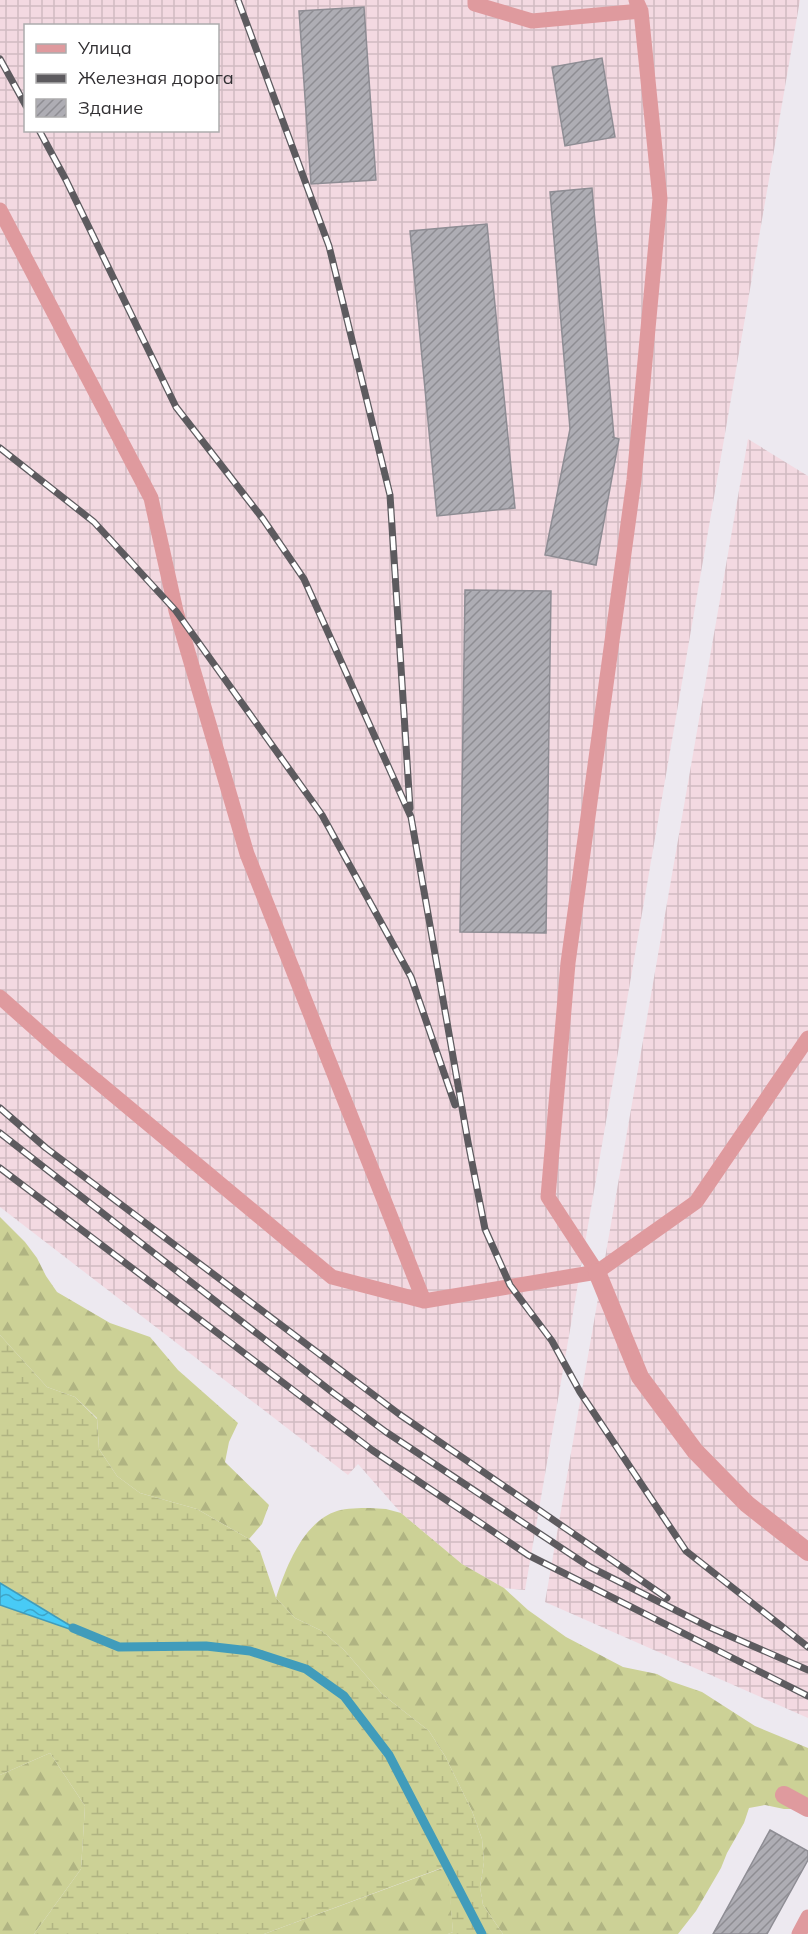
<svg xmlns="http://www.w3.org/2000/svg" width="808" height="1934" font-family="Mulish,sans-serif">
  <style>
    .industrial { fill: url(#industrial-grid); fill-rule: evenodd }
    .forest { fill: url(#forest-firs) }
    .wetland { fill: url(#wetland-marsh) }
    .water { fill: url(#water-waves); stroke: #419cbb; stroke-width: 1.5 }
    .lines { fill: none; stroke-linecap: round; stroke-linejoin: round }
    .stream { stroke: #419cbb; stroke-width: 9 }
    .building { fill: url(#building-hatch); stroke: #8e8d94; stroke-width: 1.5 }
    .lane { stroke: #df9a9e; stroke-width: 15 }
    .street { stroke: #df9a9e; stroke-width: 18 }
    .rail-casing { stroke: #5d5b5f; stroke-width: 7 }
    .rail { stroke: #fff; stroke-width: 4.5; stroke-dasharray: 14; stroke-linecap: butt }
  </style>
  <defs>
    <pattern id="industrial-grid" width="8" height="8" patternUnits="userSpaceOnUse" patternTransform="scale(1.5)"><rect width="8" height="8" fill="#f3d9e1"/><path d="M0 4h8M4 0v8" fill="none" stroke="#d1bbc2"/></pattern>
    <pattern id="forest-firs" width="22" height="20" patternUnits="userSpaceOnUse" patternTransform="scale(1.5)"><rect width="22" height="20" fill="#ccd196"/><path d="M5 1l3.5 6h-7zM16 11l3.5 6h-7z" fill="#b0b482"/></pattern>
    <pattern id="wetland-marsh" width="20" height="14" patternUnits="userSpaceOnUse" patternTransform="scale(1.5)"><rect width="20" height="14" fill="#ccd196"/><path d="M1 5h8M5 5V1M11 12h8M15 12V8" fill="none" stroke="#b0b482"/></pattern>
    <pattern id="water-waves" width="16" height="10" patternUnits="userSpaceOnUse" patternTransform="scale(1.5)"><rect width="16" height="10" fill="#48cbf6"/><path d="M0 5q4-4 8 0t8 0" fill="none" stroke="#3da5c8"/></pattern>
    <pattern id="building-hatch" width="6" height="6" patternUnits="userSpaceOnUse" patternTransform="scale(1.5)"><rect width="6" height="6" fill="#aeadb4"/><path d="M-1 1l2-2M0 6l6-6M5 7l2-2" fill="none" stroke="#8e8d93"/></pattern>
  </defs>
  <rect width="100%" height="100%" fill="#ede9f0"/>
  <!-- industrial -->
  <path class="industrial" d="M0,0H800L525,1590L504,1588L462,1564L401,1513L358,1464L348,1475L0,1207ZM26,26H218V130H26Z
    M748,439L808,476V1718L545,1602Z"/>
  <!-- forest -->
  <path class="forest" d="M0,1217L25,1242L37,1258L46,1276L57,1292L110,1323L150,1337L178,1370L238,1423L229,1442L225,1462L269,1505L262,1524L249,1539L197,1509L140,1493L117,1476L99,1449L97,1418L75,1397L47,1387L0,1335Z
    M370,1508L386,1509L401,1513L462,1564L504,1588L528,1610L566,1637L623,1667L657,1674L670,1681L702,1692L755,1726L808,1748V1809H784L765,1805L749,1808L744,1823L727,1853L721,1868L696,1911L678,1934H503L483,1905L480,1887L484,1862L482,1839L472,1811L445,1756L429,1731L382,1694L344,1650L322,1631L295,1618L276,1598C286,1567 303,1522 337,1511C347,1508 359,1508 370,1508Z
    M50,1753L85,1806L81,1869L34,1934H0V1775Z
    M448,1866L453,1932L448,1934H264Z"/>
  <!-- wetland -->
  <path class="wetland" d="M0,1335L47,1387L75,1397L97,1419L99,1449L117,1476L140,1493L197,1509L249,1539L260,1551L276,1598L295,1618L322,1631L344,1650L382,1694L429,1731L445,1756L472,1811L482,1839L484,1862L480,1887L483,1905L503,1934H448L453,1932L447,1866L264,1934H34L81,1869L85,1806L50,1753L0,1775V1605L81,1632L0,1583Z"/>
  <!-- water -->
  <path class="water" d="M0,1583L84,1634L0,1605Z"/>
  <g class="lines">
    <!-- stream -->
    <path class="stream" d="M73,1628L119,1647L206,1646L250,1651L306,1669L344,1696L389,1755L482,1934"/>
  </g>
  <!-- building -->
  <path class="building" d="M364,7L376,180L311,184L299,11Z
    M602,58L615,137L565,146L552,67Z
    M592,188L614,437H612L619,439L596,565L545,555L570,429L550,192Z
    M487,224L515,508L437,516L410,231Z
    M465,590L551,591L546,933L460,932Z
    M770,1830L808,1851V1860L767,1934H713Z"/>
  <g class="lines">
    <!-- lane -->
    <path class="lane" d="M475,0V4L532,21L641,11
      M0,210L151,498L176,611L247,854L424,1301
      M0,997L56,1047L332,1277L424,1301L597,1272L696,1202L808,1038
      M597,1272L548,1197L568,963L634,480L660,199L641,11L636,0
      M799,1934L808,1917"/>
    <!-- street -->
    <path class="street" d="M597,1272L640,1377L695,1451L747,1504L808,1552
      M784,1795L808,1808"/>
    <!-- rail casing -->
    <g class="rail-casing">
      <path id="rail" d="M238,0L329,246L390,495L410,808
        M0,59L26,106
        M39,130L66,180L176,407L263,519L304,579L411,817L468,1142L485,1229L510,1285L552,1341L580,1392L686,1551L808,1647
        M0,448L94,522L176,611L322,815L411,977L455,1105
        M0,1108L46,1148L399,1414L667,1598
        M0,1133L332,1392L386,1432L590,1567L709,1627L808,1670
        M0,1168L372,1450L528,1555L808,1696"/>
    </g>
    <!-- rail -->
    <use href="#rail" class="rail"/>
  </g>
  <!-- legend -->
  <rect x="24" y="24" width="195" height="108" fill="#ffffff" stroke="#adacad" stroke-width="1.5"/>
  <rect x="36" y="44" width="30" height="9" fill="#df9a9e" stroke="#adacad" stroke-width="1.5"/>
  <text x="78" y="54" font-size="18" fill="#312f32">Улица</text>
  <rect x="36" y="74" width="30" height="9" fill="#5d5b5f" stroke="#adacad" stroke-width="1.5"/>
  <text x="78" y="84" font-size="18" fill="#312f32">Железная дорога</text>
  <rect x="36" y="99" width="30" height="18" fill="url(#building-hatch)" stroke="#adacad" stroke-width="1.5"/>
  <text x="78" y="114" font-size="18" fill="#312f32">Здание</text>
</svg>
